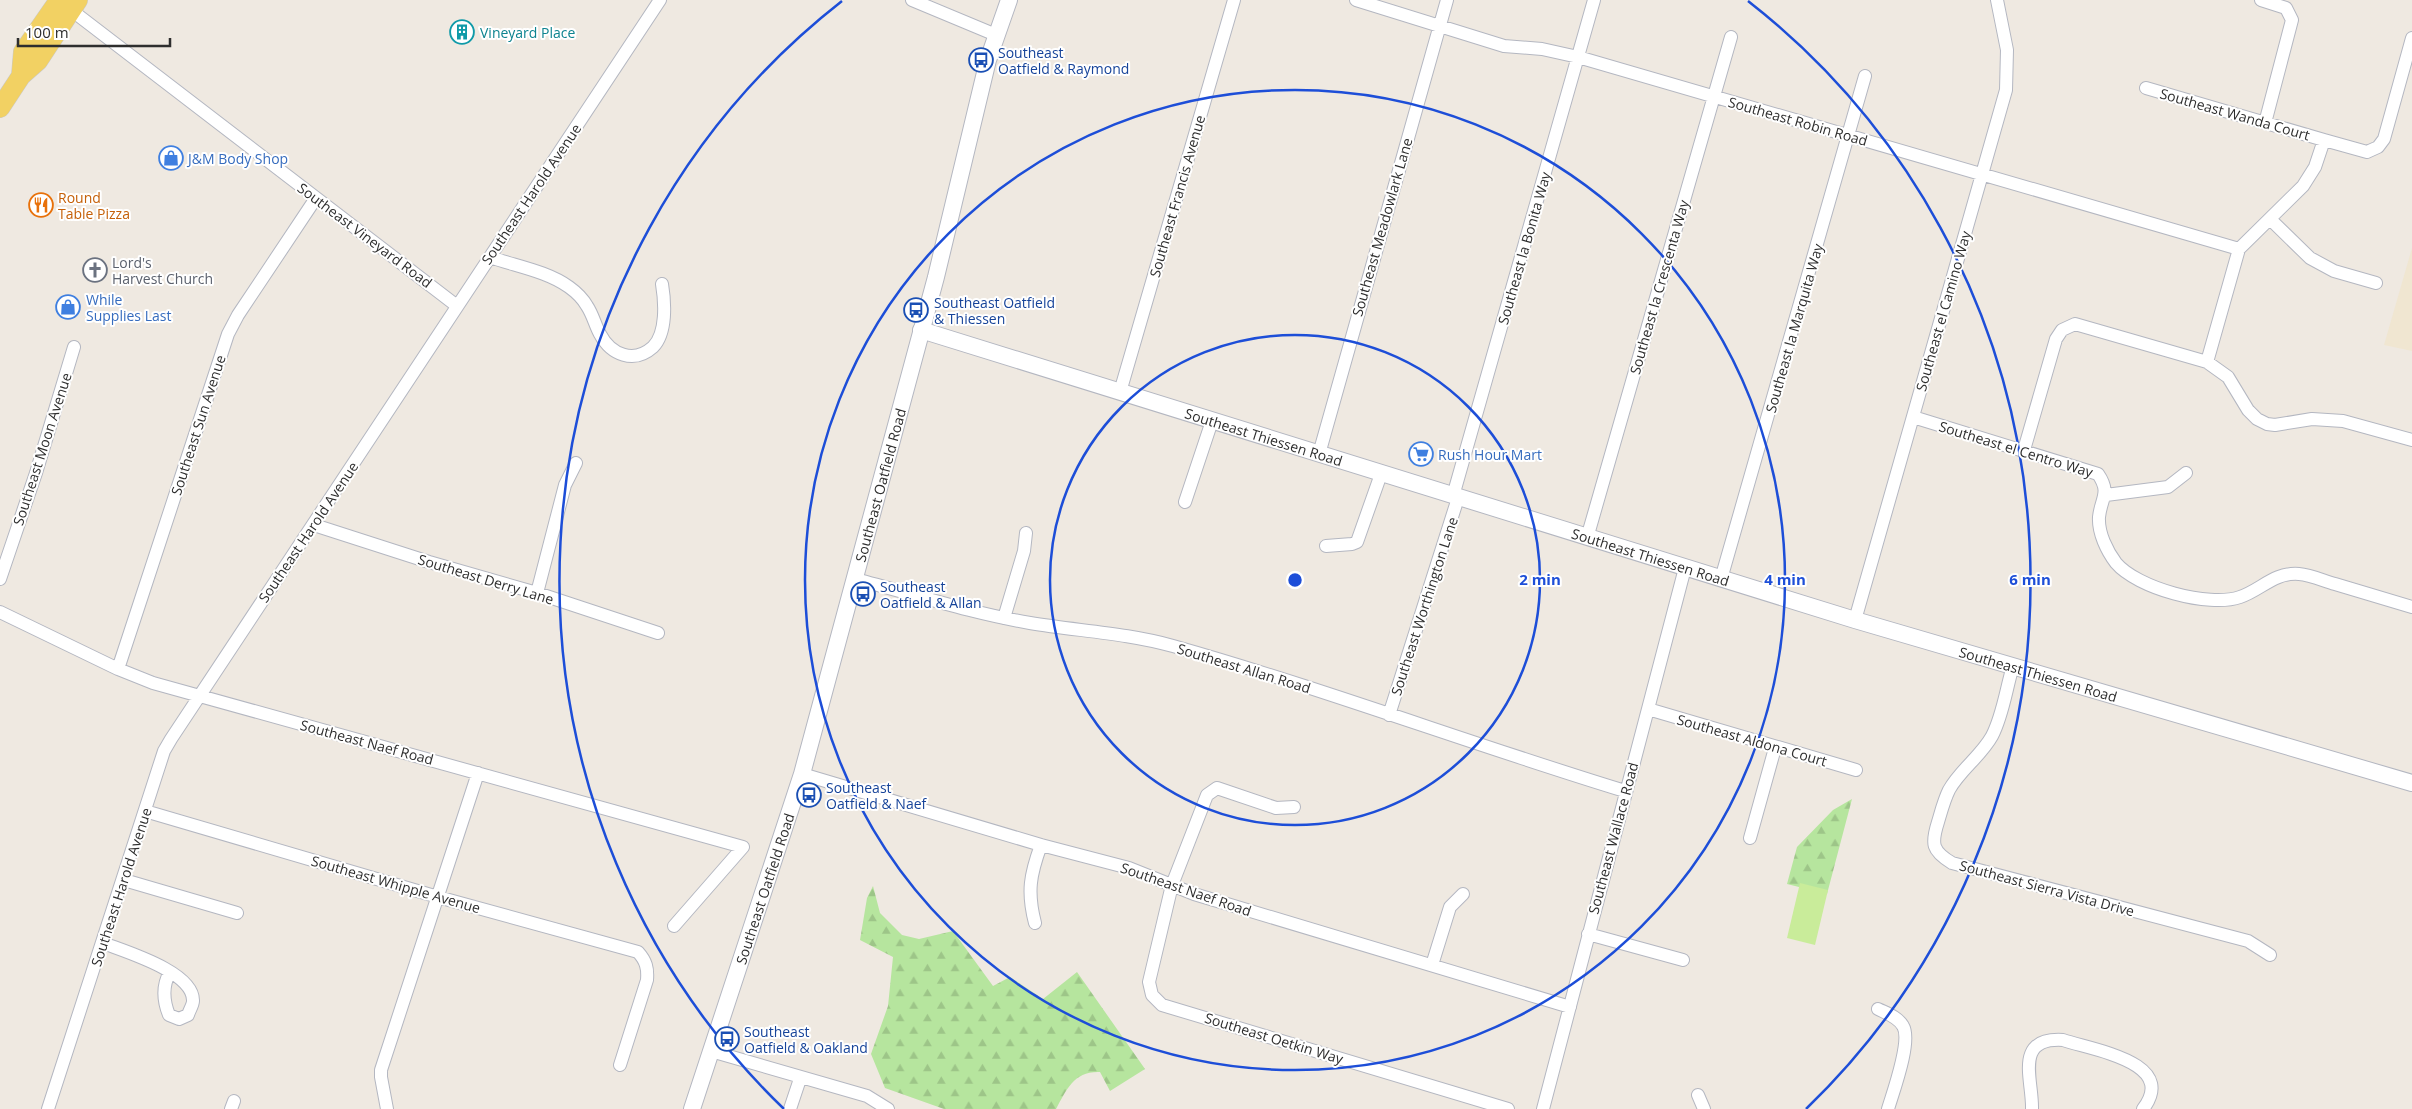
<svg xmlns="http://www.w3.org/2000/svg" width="2412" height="1109" font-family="'Open Sans',sans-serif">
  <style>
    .education { fill: #f0e6d1 }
    .forest { fill: url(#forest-firs) }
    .pitch { fill: #c9ec9a }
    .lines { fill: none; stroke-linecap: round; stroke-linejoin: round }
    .minor-casing { stroke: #b4b7c1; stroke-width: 14 }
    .secondary-casing { stroke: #b4b7c1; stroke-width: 18 }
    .primary-casing { stroke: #c9c9c9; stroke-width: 20 }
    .minor { stroke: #fff; stroke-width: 12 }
    .secondary { stroke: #fff; stroke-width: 16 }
    .primary { stroke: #f2d163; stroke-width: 19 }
    .ring { fill: none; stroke: #1d4ed8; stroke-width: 2.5 }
    .labels { text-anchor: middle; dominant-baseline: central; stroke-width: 4; stroke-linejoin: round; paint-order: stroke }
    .culture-label { font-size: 14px; fill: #0d838f; stroke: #fff; text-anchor: start }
    .transit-label { font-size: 14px; fill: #164399; stroke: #fff; text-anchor: start }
    .street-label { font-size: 14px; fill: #2e2e2e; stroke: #fff }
    .shop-label { font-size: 14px; fill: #366cbe; stroke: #fff; text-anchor: start }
    .food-label { font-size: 14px; fill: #c56008; stroke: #fff; text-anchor: start }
    .worship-label { font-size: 14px; fill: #5b616d; stroke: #fff; text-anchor: start }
    .centre { fill: #1d4ed8; stroke: #fff; stroke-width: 2.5 }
    .ring-label { font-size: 15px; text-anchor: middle; font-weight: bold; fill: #1d4ed8; stroke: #fff; stroke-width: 4; stroke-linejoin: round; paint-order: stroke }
  </style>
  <defs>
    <pattern id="forest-firs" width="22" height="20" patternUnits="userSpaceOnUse" patternTransform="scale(1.25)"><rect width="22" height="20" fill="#b6e59e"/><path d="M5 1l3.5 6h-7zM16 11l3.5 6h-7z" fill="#9dc588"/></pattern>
  </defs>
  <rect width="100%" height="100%" fill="#efe9e1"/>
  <!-- education -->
  <path class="education" d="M2412,248V351L2384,345Z"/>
  <!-- forest -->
  <path class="forest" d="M1852,799L1827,894L1787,884L1797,847L1833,810Z
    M873,886L880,913L902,935L919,939L953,931L993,986L1010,977L1043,999L1077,972L1145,1069L1110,1091L1100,1072C1074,1071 1067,1089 1056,1109H944L885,1088L871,1054L888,1006L893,957L860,940L867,898Z"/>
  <!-- pitch -->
  <path class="pitch" d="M1800,883L1828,890L1815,945L1787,938Z"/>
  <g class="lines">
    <!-- minor casing -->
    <g class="minor-casing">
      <path id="minor" d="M912,0L996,35
        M1356,0L1504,46L1542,49L1578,57L2239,249
        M2261,0L2286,8L2292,20L2265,123
        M66,6L457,306
        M2146,88L2324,140
        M2270,219L2310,258L2334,271L2376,283
        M490,257C515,266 547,271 569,287C576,292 583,299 587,306C593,315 595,325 600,334C611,355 634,364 653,347C667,333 665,302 662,284
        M2207,362L2239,249L2303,186L2315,167L2324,140L2367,152L2378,147L2384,139L2412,38
        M1120,392L1234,0
        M1913,417L2098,474C2111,493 2101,498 2099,517C2098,533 2107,551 2116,563C2137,588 2209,608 2240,597C2261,590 2274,572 2299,574C2311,575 2324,581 2335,584C2361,592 2386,599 2412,607
        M2024,450L2056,339L2062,330L2075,324L2207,362L2228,377L2248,410L2257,419L2267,424L2275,425L2312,419L2343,421L2412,440
        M1319,454L1447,0
        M2106,495L2168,487L2186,473
        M1453,496L1594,0
        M1185,502L1212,421
        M314,525L429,562L537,593L658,633
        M1587,538L1731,37
        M1326,546L1352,544L1357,542L1381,474
        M0,579L36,473L74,347
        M855,579C913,594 971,613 1030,623C1078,631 1127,633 1173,646C1325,689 1474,745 1625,791
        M1721,579L1865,76
        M537,593L565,485L576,463
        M0,612L118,669L153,683L743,847L674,926
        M1004,618L1024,551L1026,533
        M1855,620L2006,90L2007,50L1997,0
        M2013,666C2006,689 2003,715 1992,736C1981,756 1960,770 1949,790C1944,800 1941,812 1938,822C1931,844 1932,851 1952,863L2248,941L2270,955
        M118,669L228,334L238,315L316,198
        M1648,709L1856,770
        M1389,715L1458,498
        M802,774L1041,845L1129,868L1194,894L1570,1007
        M1294,807L1276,808L1217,788L1207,795L1172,885L1149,982L1152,995L1162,1005L1508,1109
        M145,811L438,897L638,952C646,961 648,968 647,980L620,1065
        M1750,838L1775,748
        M124,880L237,913
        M1035,923C1027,892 1030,875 1041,845
        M1588,934L1683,960
        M103,943C126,952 194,972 193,1001C193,1005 189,1011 188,1015L179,1019L169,1015C163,1000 162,986 170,972
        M1432,965L1450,907L1463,894
        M1878,1009C1886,1013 1898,1017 1903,1026C1912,1041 1893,1092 1888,1109
        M711,1051L867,1096L888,1109
        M1698,1095L1704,1109
        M48,1109L164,751L171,739L660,0
        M231,1109L234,1101
        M387,1109L381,1077V1070L478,773
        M790,1109L800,1079
        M1543,1109L1685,568
        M2032,1109C2033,1080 2013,1037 2063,1040C2092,1050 2179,1062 2143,1109"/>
    </g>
    <!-- secondary casing -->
    <g class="secondary-casing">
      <g id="secondary">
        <path id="s1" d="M921,330L1855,620L2412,783"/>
        <path id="s2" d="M692,1109L802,774L936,277L988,60L1009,0"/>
      </g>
    </g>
    <!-- primary casing -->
    <g class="primary-casing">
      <path id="primary" d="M21,76L23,52L59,0
        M0,108L21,76L38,61L78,0"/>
    </g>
    <!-- minor -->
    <use href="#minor" class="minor"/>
    <!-- secondary -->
    <use href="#secondary" class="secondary"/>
    <!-- primary -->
    <use href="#primary" class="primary"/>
  </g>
  <!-- distance rings -->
  <g class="ring">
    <circle cx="1295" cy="580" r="245"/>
    <circle cx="1295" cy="580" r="490"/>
    <path d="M784 1109A735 735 0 0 1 842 1M1748 1A735 735 0 0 1 1806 1109"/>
  </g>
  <!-- icons -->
  <defs>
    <g id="building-ring" transform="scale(1.25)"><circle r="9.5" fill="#fff" stroke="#0f9aa8" stroke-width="1.5"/><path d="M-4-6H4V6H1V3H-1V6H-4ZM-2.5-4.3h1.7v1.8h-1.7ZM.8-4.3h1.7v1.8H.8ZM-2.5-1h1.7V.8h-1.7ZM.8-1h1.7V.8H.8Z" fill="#0f9aa8"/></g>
    <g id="bus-ring" transform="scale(1.25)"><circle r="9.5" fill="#fff" stroke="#1a4fb4" stroke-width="1.5"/><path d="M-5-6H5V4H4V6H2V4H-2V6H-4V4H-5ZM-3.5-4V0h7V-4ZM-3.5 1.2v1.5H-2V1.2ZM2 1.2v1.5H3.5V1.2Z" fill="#1a4fb4"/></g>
    <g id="shop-ring" transform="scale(1.25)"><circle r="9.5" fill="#fff" stroke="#3f7fe0" stroke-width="1.5"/><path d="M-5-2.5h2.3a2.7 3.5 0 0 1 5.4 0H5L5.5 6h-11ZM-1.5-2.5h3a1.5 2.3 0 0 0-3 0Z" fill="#3f7fe0"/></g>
    <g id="restaurant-ring" transform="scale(1.25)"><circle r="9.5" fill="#fff" stroke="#e8710a" stroke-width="1.5"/><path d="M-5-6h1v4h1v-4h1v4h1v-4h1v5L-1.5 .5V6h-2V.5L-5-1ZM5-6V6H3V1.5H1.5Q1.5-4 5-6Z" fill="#e8710a"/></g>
    <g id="church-ring" transform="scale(1.25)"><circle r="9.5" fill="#fff" stroke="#6b7280" stroke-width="1.5"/><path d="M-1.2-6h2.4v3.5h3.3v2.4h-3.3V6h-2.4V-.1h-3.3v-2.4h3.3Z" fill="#6b7280"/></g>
    <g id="supermarket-ring" transform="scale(1.25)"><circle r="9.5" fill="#fff" stroke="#3f7fe0" stroke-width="1.5"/><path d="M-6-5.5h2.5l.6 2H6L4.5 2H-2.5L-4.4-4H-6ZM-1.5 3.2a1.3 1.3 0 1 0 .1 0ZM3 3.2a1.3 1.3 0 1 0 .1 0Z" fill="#3f7fe0"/></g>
  </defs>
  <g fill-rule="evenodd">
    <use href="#building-ring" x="462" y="32"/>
    <use href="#bus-ring" x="981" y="60"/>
    <use href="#shop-ring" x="171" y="158"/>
    <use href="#restaurant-ring" x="41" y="205"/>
    <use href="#church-ring" x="95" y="270"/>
    <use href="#shop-ring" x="68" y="307"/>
    <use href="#bus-ring" x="916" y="310"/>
    <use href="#supermarket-ring" x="1421" y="454"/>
    <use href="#bus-ring" x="863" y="594"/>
    <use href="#bus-ring" x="809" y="795"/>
    <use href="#bus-ring" x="727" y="1039"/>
  </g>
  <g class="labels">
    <!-- culture labels -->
    <g class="culture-label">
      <text x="480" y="32">Vineyard Place</text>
    </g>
    <!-- transit labels -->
    <g class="transit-label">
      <text x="998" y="52">Southeast<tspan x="998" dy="16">Oatfield &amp; Raymond</tspan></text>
      <text x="934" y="302">Southeast Oatfield<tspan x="934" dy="16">&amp; Thiessen</tspan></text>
      <text x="880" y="586">Southeast<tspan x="880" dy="16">Oatfield &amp; Allan</tspan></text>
      <text x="826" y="787">Southeast<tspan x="826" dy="16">Oatfield &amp; Naef</tspan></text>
      <text x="744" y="1031">Southeast<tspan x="744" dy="16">Oatfield &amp; Oakland</tspan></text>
    </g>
    <!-- street labels -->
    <g class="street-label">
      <text transform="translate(2235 114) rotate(16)">Southeast Wanda Court</text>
      <text transform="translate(1798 121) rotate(16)">Southeast Robin Road</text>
      <text transform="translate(531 194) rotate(-56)">Southeast Harold Avenue</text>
      <text transform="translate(1177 196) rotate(-74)">Southeast Francis Avenue</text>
      <text transform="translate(1382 227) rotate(-74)">Southeast Meadowlark Lane</text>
      <text transform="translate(365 235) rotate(37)">Southeast Vineyard Road</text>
      <text transform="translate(1524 248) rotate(-74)">Southeast la Bonita Way</text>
      <text transform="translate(1659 287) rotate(-74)">Southeast la Crescenta Way</text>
      <text transform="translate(1943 311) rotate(-74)">Southeast el Camino Way</text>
      <text transform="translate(1794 328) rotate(-74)">Southeast la Marquita Way</text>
      <text transform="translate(198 425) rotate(-72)">Southeast Sun Avenue</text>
      <text stroke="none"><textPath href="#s1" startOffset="359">Southeast Thiessen Road</textPath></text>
      <text transform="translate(42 449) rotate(-72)">Southeast Moon Avenue</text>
      <text transform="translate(2016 449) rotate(17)">Southeast el Centro Way</text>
      <text stroke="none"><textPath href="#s2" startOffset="652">Southeast Oatfield Road</textPath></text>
      <text transform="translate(308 532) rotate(-56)">Southeast Harold Avenue</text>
      <text stroke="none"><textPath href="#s1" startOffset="764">Southeast Thiessen Road</textPath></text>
      <text transform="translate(486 579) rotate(17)">Southeast Derry Lane</text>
      <text transform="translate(1424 606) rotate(-72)">Southeast Worthington Lane</text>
      <text transform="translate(1244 668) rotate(17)">Southeast Allan Road</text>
      <text stroke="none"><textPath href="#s1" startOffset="1169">Southeast Thiessen Road</textPath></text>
      <text transform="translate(1752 740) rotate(16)">Southeast Aldona Court</text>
      <text transform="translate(367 742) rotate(15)">Southeast Naef Road</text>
      <text transform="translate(1613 838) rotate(-75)">Southeast Wallace Road</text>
      <text transform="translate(396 884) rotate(16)">Southeast Whipple Avenue</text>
      <text transform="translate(121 887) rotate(-72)">Southeast Harold Avenue</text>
      <text transform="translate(2047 888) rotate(15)">Southeast Sierra Vista Drive</text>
      <text stroke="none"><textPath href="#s2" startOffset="232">Southeast Oatfield Road</textPath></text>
      <text transform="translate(1186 889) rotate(19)">Southeast Naef Road</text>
      <text transform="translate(1274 1038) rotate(17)">Southeast Oetkin Way</text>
    </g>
    <!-- shop labels -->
    <g class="shop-label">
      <text x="188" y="158">J&amp;M Body Shop</text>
      <text x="86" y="299">While<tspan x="86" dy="16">Supplies Last</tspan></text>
      <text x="1438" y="454">Rush Hour Mart</text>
    </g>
    <!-- food labels -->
    <g class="food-label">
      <text x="58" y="197">Round<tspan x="58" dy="16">Table Pizza</tspan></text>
    </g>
    <!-- worship labels -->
    <g class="worship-label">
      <text x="112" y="262">Lord's<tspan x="112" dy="16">Harvest Church</tspan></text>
    </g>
  </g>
  <circle cx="1295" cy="580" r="8" class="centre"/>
  <g class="ring-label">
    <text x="1540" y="585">2 min</text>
    <text x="1785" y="585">4 min</text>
    <text x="2030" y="585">6 min</text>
  </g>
  <!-- scale -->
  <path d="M18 38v8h152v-8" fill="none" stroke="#2e2e2e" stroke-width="2.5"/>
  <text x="25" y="38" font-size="15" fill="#2e2e2e" stroke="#ffffff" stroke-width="4" paint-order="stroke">100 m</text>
</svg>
